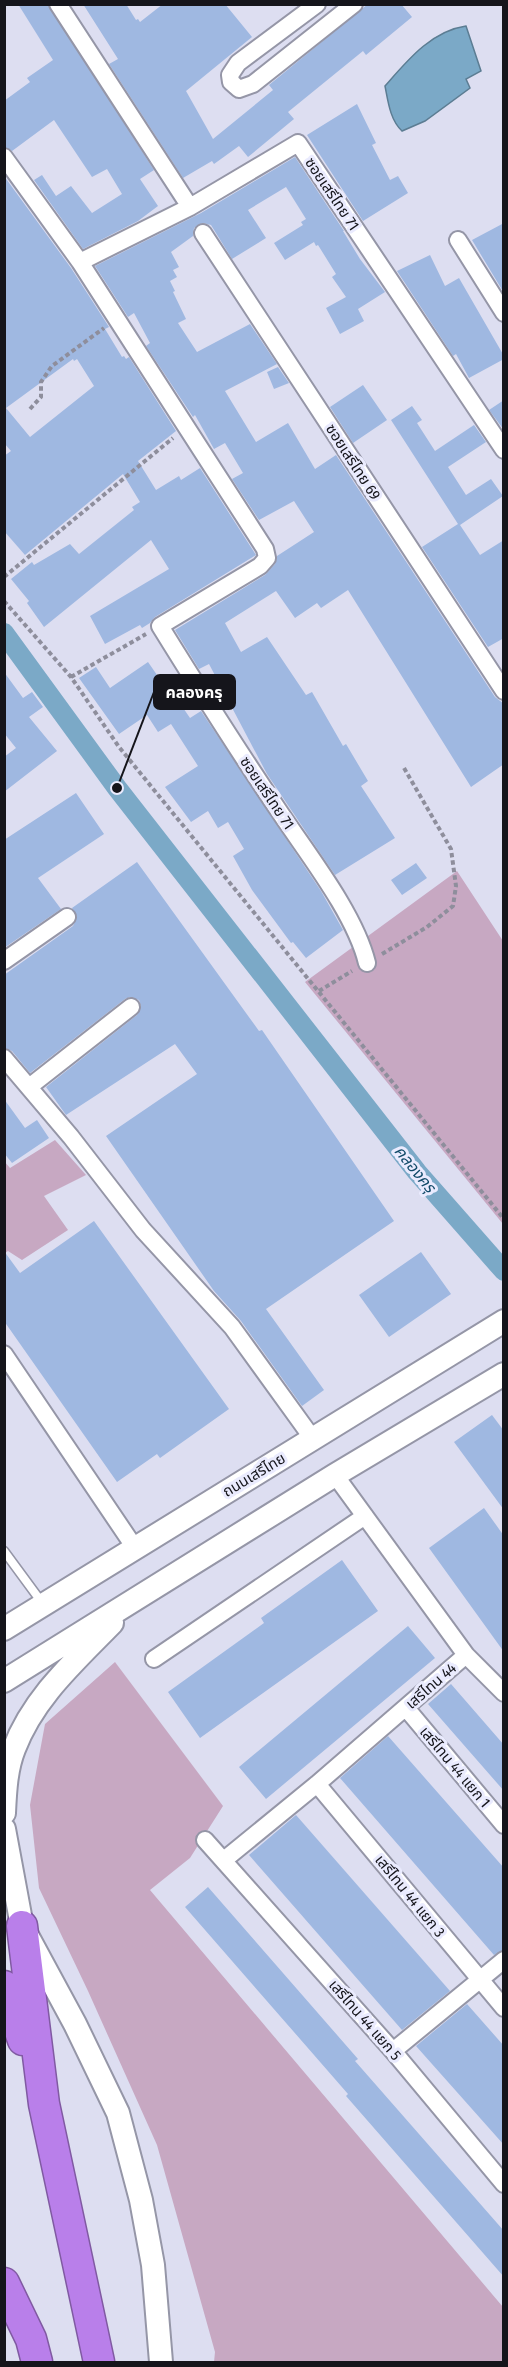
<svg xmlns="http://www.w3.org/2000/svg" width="508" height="2367" font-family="'Fira Sans Condensed','Noto Sans Thai',sans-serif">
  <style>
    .green { fill: #c7a8c2 }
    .water { fill: #7ba9c7; stroke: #5c7d93; stroke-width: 1.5 }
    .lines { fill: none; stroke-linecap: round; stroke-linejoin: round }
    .canal { stroke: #7ba9c7; stroke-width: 20 }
    .building { fill: #9fb8e1; fill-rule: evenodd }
    .service-casing { stroke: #9596a7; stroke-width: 11 }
    .minor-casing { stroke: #9596a7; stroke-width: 20 }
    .secondary-casing { stroke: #9596a7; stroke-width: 26 }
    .motorway-casing { stroke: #805aa2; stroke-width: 33 }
    .path { stroke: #8e8e9c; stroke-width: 4; stroke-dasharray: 4.5 3; stroke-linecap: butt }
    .service { stroke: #fff; stroke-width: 8 }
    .minor { stroke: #fff; stroke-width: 16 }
    .secondary { stroke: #fff; stroke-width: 22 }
    .motorway { stroke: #b97fea; stroke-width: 30 }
    .labels { text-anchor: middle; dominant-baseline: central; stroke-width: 6; stroke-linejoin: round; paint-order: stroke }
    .street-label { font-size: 15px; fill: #15151b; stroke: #eaebfe }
    .water-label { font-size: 16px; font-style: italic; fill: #124b6a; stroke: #eaebfe }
    .leader { fill: none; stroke: #15151b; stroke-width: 2 }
    .callout-dot { fill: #15151b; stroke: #eaebfe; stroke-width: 2 }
    .callout { fill: #15151b; stroke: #15151b; stroke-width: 2 }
    .callout-label { font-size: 16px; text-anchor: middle; font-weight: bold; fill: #fff }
  </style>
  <rect width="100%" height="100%" fill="#dddef1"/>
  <!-- green -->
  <path class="green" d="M457,871L503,941V1224L305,982Z
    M55,1140L86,1175L44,1196L68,1230L22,1260L8,1251L5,1253L4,1161L10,1168Z
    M115,1662L223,1806L190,1858L150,1890L503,2307V2362H214L215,2352L157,2145L88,1991L39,1888L30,1805L45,1724Z"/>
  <!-- water -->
  <path class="water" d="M466,26L481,71L466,79L470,88L425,121L402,131C390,120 388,101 385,86C407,61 431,31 466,26Z"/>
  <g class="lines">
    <!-- canal -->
    <path class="canal" d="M4,633L117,788L417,1172L504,1271"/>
  </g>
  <!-- building -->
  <path class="building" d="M18,4H48L154,170L140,179L158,206L138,221L83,249L34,180L42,175L56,196L71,186L92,213L122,194L107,169L92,177L54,120L12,151L4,147V101L30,82L27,78L53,60Z
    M83,4H126L136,20L138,19L140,22L163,4H225L252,37L186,91L213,139L273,90L269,85L368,4H401L412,17L366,55L363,51L288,112L294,119L248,157L239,146L214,164L212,161L183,178L109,64L118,59Z
    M357,104L376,143L372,145L390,180L398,176L408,193L363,221L307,135Z
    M295,157L344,231H343L360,259L385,292L358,309L364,321L340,334L326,308L346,297L332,277L336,274L318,245L316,246L314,242L285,260L274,243L303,225L301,222L306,219L286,187L248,210L266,238L232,259L211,225L203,223L194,228L193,236L171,252L179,267L173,270L177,277L170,281L175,291L173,292L186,319L178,323L197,352L250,324L277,364L225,391L256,442L288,423L315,469L336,455L495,697L504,704V764L471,787L348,590L321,608L317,603L295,618L276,591L225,623L241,652L267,637L306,695L312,692L343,746L346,744L368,781L361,786L395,838L335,875L267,774L209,664L199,669L175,630L265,575L275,564L277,556L314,532L294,501L259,520L232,479L243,473L225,443L214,449L195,415L193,417L146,346L150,343L134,313L128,317L95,266L201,213Z
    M4,176L71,268L109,327L105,329L122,357L124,356L126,359L129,357L176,431L138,461L156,490L179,476L181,480L200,468L256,555L155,617L150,623L142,628L140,625L105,644L90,616L169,569L151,540L44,627L27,603L29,601L11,579L32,562L34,565L70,544L79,554L134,510L132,507L140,502L123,474L25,555L4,531V456L11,451L4,443ZM73,359L74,361L77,359L94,386L30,437L6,408Z
    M504,223V293L472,240Z
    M430,255L445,286L459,278L504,356V359L469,378L456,354L453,356L397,271Z
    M278,367L289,383L274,389L267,372Z
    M363,385L387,420L353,443L330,407Z
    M504,400V430L489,410Z
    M412,406L422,420L417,423L435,451L474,425L486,442L448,467L466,495L491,479L503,496L460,525L480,555L504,540V638L488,647L422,547L458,524L391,420Z
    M148,662L173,698L175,696L190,718L201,711L321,891L343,930L306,958L293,942L291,943L252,890L233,856L244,849L228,822L218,828L208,811L191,822L165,787L198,766L171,724L158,732L147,715L119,734L79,678L96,667L110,688Z
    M4,672L23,698L32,692L43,707L29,717L57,751L4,792V757L16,748L4,733Z
    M76,793L104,834L38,878L61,909L4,948V840Z
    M137,862L259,1031L262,1030L394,1221L266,1309L324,1390L302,1406L241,1321L214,1291L106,1136L197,1074L175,1044L66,1115L46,1087L137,1015L141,1006L139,1000L130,997L125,999L30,1073L12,1051L4,1048V975L73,926L77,917L72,908Z
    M416,863L427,878L402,895L391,880Z
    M4,1099L25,1128L37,1120L49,1138L12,1163L4,1153Z
    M94,1221L229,1409L160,1458L157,1454L117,1482L4,1321V1251L20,1273Z
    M421,1252L451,1294L389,1337L359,1295Z
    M492,1415L504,1431V1510L454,1442Z
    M484,1508L504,1536V1652L429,1548Z
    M342,1560L378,1611L200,1738L168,1692L264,1623L261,1618Z
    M408,1626L435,1658L266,1799L239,1767Z
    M451,1684L504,1745V1791L428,1704Z
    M388,1736L504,1868V1950L494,1955L340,1778Z
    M296,1815L450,1991L402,2030L249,1855Z
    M208,1887L358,2059L355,2061L504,2231V2277L346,2096L348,2094L185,1907Z
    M467,2004L504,2046V2145L416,2046Z"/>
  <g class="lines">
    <!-- service casing -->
    <g class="service-casing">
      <path id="service" d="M4,1551L43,1604"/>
    </g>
    <!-- minor casing -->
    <g class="minor-casing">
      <path id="minor" d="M58,4L190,207
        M317,4L238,63L230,75L231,82L239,89L253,84L354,4
        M4,157L80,262L265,549L267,558L260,566L160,626C199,689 239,752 281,814C309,856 355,914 367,963
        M203,233L504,691
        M458,240L504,313
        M80,262L190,207L298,143L504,450
        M4,961L67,917
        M4,1058L71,1137L143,1230L232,1327L313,1439
        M29,1087L131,1007
        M4,1354L135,1548
        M335,1475L466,1655L504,1693
        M154,1659L365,1516
        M406,1708L504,1825
        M317,1784L504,2008
        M205,1840L393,2051L504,2184
        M224,1860L317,1784L466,1655
        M393,2051L504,1960"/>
    </g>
    <!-- secondary casing -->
    <g class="secondary-casing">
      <path id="secondary" d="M4,1629L504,1321
        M4,1681L335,1475L504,1374
        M4,1813C5,1792 6,1769 14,1749C33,1698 75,1661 112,1623
        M4,1829L22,1926L75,2024L118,2113L141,2200L153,2265L161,2362"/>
    </g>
    <!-- motorway casing -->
    <g class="motorway-casing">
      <path id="motorway" d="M22,1926L44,2104L99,2362
        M4,1986L23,2040
        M4,2283L31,2339L37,2362"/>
    </g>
    <!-- path -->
    <path class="path" d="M30,409L41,397V382L52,366L104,328
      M4,577L173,438
      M4,601L71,677L119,747L504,1219
      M71,677L146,634
      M382,954L427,927L453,906L456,886L451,849L404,768
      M319,991L352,971"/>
    <!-- service -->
    <use href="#service" class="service"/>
    <!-- minor -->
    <use href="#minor" class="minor"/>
    <!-- secondary -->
    <use href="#secondary" class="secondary"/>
    <!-- motorway -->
    <use href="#motorway" class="motorway"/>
  </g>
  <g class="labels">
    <!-- street labels -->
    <g class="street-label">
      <text transform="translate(332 194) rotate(56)">ซอยเสรีไทย 71</text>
      <text transform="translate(353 462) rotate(57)">ซอยเสรีไทย 69</text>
      <text transform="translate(267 793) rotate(56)">ซอยเสรีไทย 71</text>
      <text transform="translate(254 1475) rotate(-31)">ถนนเสรีไทย</text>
      <text transform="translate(431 1686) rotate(-41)">เสรีไทน 44</text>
      <text transform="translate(455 1767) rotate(50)">เสรีไทน 44 แยก 1</text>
      <text transform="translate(410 1896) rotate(51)">เสรีไทน 44 แยก 3</text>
      <text transform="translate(365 2020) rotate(49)">เสรีไทน 44 แยก 5</text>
    </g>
    <!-- water labels -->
    <g class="water-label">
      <text transform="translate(415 1169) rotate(51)">คลองครุ</text>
    </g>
  </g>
  <!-- callouts -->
  <path class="leader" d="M117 788L154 692"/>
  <circle class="callout-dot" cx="117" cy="788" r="6"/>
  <rect class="callout" x="154" y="675" width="81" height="34" rx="6"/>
  <g class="callout-label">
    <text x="194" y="698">คลองครุ</text>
  </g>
  <!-- border -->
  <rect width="508" height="2367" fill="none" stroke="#15151b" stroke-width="12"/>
</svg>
